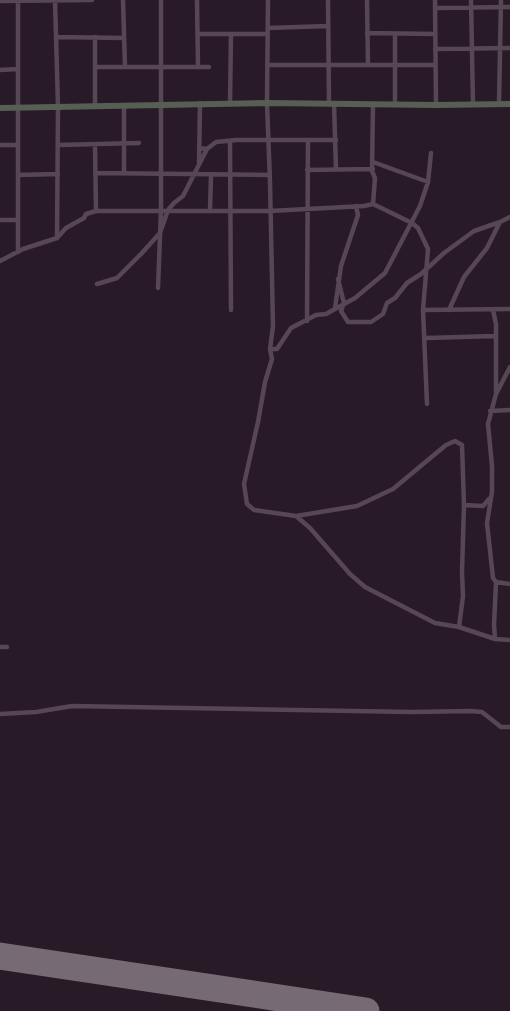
<svg xmlns="http://www.w3.org/2000/svg" width="510" height="1011" font-family="Bitter,serif">
  <style>
    .lines { fill: none; stroke-linecap: round; stroke-linejoin: round }
    .runway { stroke: #766a74; stroke-width: 27 }
    .street { stroke: #574755; stroke-width: 4.5 }
    .secondary { stroke: #575f55; stroke-width: 6 }
  </style>
  <rect width="100%" height="100%" fill="#291a27"/>
  <g class="lines">
    <!-- runway -->
    <path class="runway" d="M0,956L366,1011"/>
    <!-- street -->
    <path class="street" d="M55,0L58,107L57,238
      M123,0L125,67
      M197,0L198,66
      M268,0L267,103L270,182L273,326L270,349L272,359L265,382L258,422L244,484L247,504L254,510L296,516L310,528L350,574L365,587L435,623L459,627L495,639L510,640
      M328,0L329,103
      M367,0L368,65
      M435,0L436,105
      M471,0L473,104
      M0,1L92,0
      M435,8L510,7
      M268,28L328,26
      M367,33L435,34
      M198,34H268
      M56,37L124,38
      M435,49L510,48
      M267,65H435
      M95,67H209
      M0,70L18,69
      M230,103L231,34
      M334,103L336,170
      M395,104V34
      M499,104L501,0
      M95,106V37
      M230,141L231,310
      M0,145H18
      M58,145L139,143
      M95,145L96,211
      M199,148L207,149L216,142L236,140H336
      M373,162L428,182
      M199,164L200,103
      M307,170L373,169
      M95,173L270,175
      M124,173V105
      M18,175L58,174
      M373,204L412,223L418,228L428,249L423,310L427,404
      M210,210L211,175
      M0,220H18
      M18,252V0
      M0,261L23,249L57,238L66,228L84,218L86,214L96,211H270L364,206L373,204L375,178L372,171L373,104
      M338,279L344,303L341,311L348,322H371L383,314L387,303L395,298L407,283L421,274L444,253L474,231L500,222
      M97,284L117,278L141,254L160,233L168,210L174,203L183,196L207,149
      M158,288L161,210V0
      M335,308L341,266L358,215L356,206
      M423,310L510,309
      M449,310L464,277L487,248L500,222L510,217
      M493,310L496,324V392
      M307,321L308,140
      M426,338L495,336
      M270,349H277L291,328L316,315L326,314L355,298L385,273L420,206L428,182L431,153
      M510,367L496,394L488,424L492,466V492L487,523L493,578L496,582L510,584
      M490,411L510,410
      M464,505L483,506L489,499
      M296,516L357,506L393,489L446,445L455,441L462,445L464,505L462,572L463,596L459,627
      M495,639L494,625L496,582
      M0,647H7
      M0,714L36,712L72,706L412,712L471,711L482,712L501,727H510"/>
    <!-- secondary -->
    <path class="secondary" d="M0,108L267,103L436,105L510,104"/>
  </g>
</svg>
